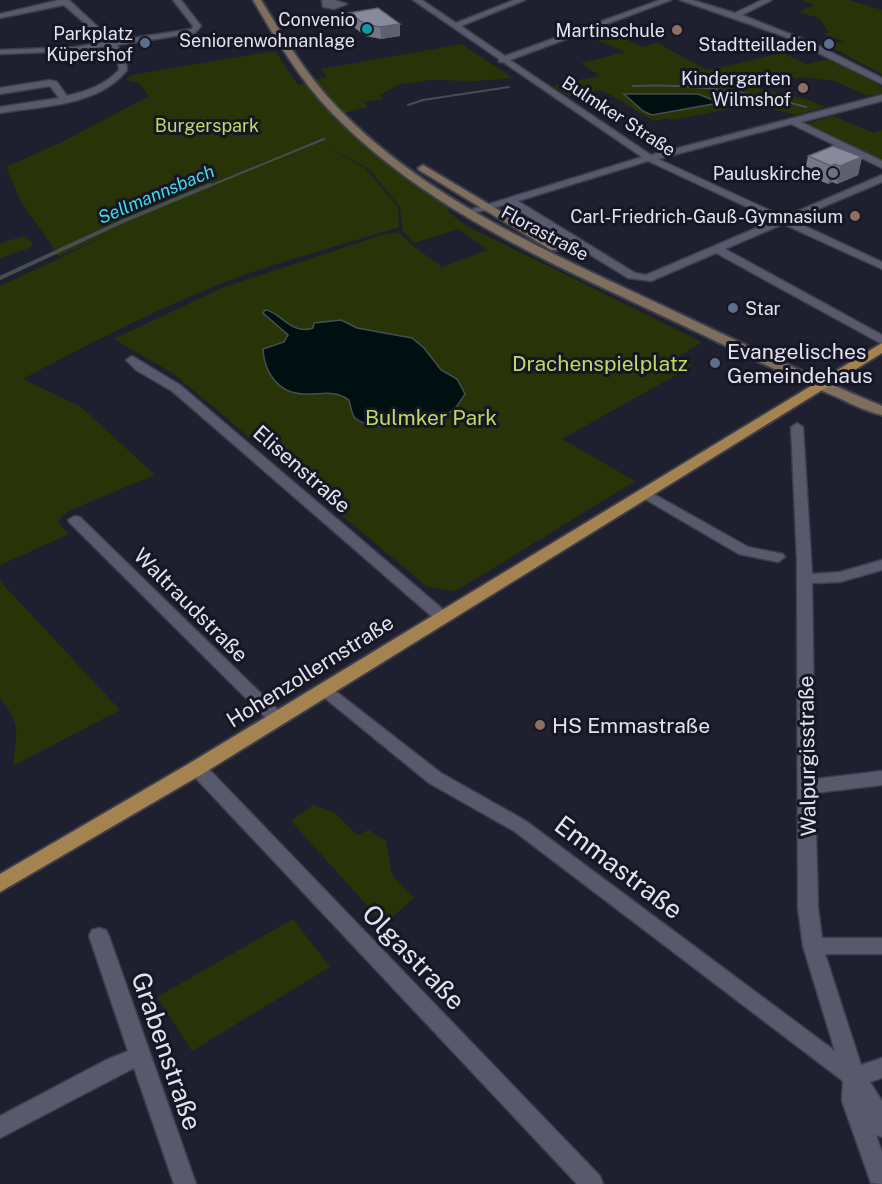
<svg xmlns="http://www.w3.org/2000/svg" width="882" height="1184" font-family="'Public Sans',sans-serif">
  <style>
    .green { fill: #293308 }
    .water { fill: #000f10; stroke: #444f53; stroke-width: 1.5 }
    .lines { fill: none; stroke-linecap: round; stroke-linejoin: round }
    .stream-far1 { stroke: #444f53; stroke-width: 2 }
    .stream { stroke: #444f53; stroke-width: 4 }
    .minor-casing { stroke: #3d3d4b; stroke-width: 3 }
    .secondary-casing { stroke: #3d3d4b; stroke-width: 4 }
    .primary-casing { stroke: #3d3d4b; stroke-width: 4 }
    .minor { fill: #58596c; fill-rule: evenodd }
    .secondary { fill: #7e6e5e; fill-rule: evenodd }
    .primary { fill: #a58351; fill-rule: evenodd }
    .wall { fill: #747686 }
    .shaded-wall { fill: #5e606d }
    .building { fill: #87899c; stroke: #5e606d; stroke-width: 1.5 }
    .culture-dot { fill: #0f9aa8; stroke: #161625; stroke-width: 2 }
    .education-dot { fill: #8d6e63; stroke: #161625; stroke-width: 2 }
    .service-dot { fill: #5c6f8a; stroke: #161625; stroke-width: 2 }
    .worship-dot { fill: #6b7280; stroke: #161625; stroke-width: 2 }
    .labels { text-anchor: middle; dominant-baseline: central; stroke-width: 6; stroke-linejoin: round; paint-order: stroke }
    .far-poi-label { font-size: 18px; fill: #e2e3ee; stroke: #161625; text-anchor: end }
    .far-street-label { font-size: 18px; fill: #e2e3ee; stroke: #161625 }
    .far-park-label { font-size: 18px; fill: #badc5f; stroke: #161625 }
    .far-water-label { font-size: 18px; font-style: italic; fill: #40d9e7; stroke: #161625 }
    .poi-label { font-size: 21px; fill: #e2e3ee; stroke: #161625; text-anchor: start }
    .park-label { font-size: 21px; fill: #badc5f; stroke: #161625 }
    .street-label { font-size: 21px; fill: #e2e3ee; stroke: #161625 }
    .near-street-label { font-size: 26px; fill: #e2e3ee; stroke: #161625 }
  </style>
  <rect width="100%" height="100%" fill="#1f202f"/>
  <!-- green -->
  <path class="green" d="M801,0H849L882,10V74L829,46L843,41L823,34L829,32L819,18L798,12L814,5Z
    M598,29L620,36L642,47L657,43L708,70L782,53L807,64L833,58L882,87V93L867,96L835,81L803,77L797,79L788,76L801,70L753,87L809,100L826,107L796,115L753,104L673,120L669,118L653,121L606,92L599,90L569,96L553,86L600,76L581,63L626,52L584,35Z
    M462,44L513,78L477,81L430,80L400,84L380,95L383,99L364,102L368,107L331,116L392,168L449,206L448,212L467,226L702,342L678,357L692,366L562,439L635,481L456,591L426,586L174,374L114,339L224,287L382,235L398,232L413,246L442,267L488,250L458,229L414,243L403,231L400,207L369,169L323,145L366,169L398,207L399,227C351,242 303,255 255,271C175,299 98,339 23,379L81,407L155,475L75,508L63,515L58,522L69,534L0,565V286L113,233L59,256L20,200L6,167L64,141L149,96L139,83L125,80L131,75L275,51L298,85L327,77L321,69Z
    M833,116L874,133L882,130V161L805,124Z
    M25,236L33,244L29,248L0,258V243Z
    M0,581L120,710L13,766C16,734 23,725 0,699Z
    M313,805L335,813L357,835L369,830L386,841L392,875L414,898L384,924L291,821Z
    M293,919L330,967L192,1051L157,997Z"/>
  <!-- water -->
  <path class="water" d="M624,94H698L713,100V104L652,115L643,111Z
    M265,310C279,310 291,336 313,328L314,323L341,320L357,328L412,338L424,348L441,370L457,379L465,394C462,398 458,406 454,409C435,425 375,435 355,418C351,414 351,406 349,400C334,389 321,395 303,394C278,393 264,372 263,349L284,342L288,335L263,313Z"/>
  <g class="lines">
    <!-- stream-far1 -->
    <path class="stream-far1" d="M633,86C692,83 749,91 806,107
      M408,105L423,100L509,87
      M207,187L324,139"/>
    <!-- stream -->
    <path class="stream" d="M0,278L121,222L210,185"/>
    <!-- minor casing -->
    <g class="minor-casing">
      <path id="minor" d="M59,0H69L113,41L192,29L193,26L173,0H181L201,26L195,33L117,45L126,61L127,70C99,106 42,106 0,113V107L59,98L50,86L0,94V88L50,80L57,82L67,96C87,91 105,85 119,70L118,61L109,46L75,51L0,54V50L75,47L106,42L64,5L0,18V14Z
        M322,0H334L347,4L334,9L323,7Z
        M413,0H422L456,23L514,0H525L461,26L505,56L660,0H671L510,60L651,155L882,95V101L801,122L882,161V168L791,124L658,159L784,217L882,175V182L792,220L882,262V269L783,224L725,249L882,335V344L716,253L651,281L628,278L508,204L466,215V211L642,157L503,62H499V59ZM648,161L775,220L646,275L635,273L518,201Z
        M680,0H692L735,13L762,0H772L742,15L813,43L882,78V84L783,36Z
        M132,356L180,385L446,612L449,616L446,620H436L172,391L136,370L126,360Z
        M797,423L803,427L812,574L840,572L882,560V570L840,582L812,583L815,779L882,771V785L815,793L818,908L822,938H882V954H825L861,1065L882,1058V1078L870,1082L882,1101V1137L876,1135L882,1152V1184L871,1183L842,1101L843,1081L514,831L429,783L315,690L317,686H329L441,773L526,821L835,1051L803,946L798,908L797,560L791,427Z
        M643,488L748,547L783,554L785,557L778,562L739,554L638,495L636,492Z
        M75,516L80,517L283,715L285,719L283,723H271L70,523L68,520Z
        M197,761L203,763L600,1176L603,1184H577L191,773L188,768L191,763Z
        M99,928L106,930L109,936L196,1184H174L134,1068L0,1138V1116L106,1060L128,1051L89,936L92,930Z"/>
    </g>
    <!-- secondary casing -->
    <g class="secondary-casing">
      <path id="secondary" d="M253,0H261C284,37 306,75 337,107C423,197 544,250 655,302C731,338 805,374 882,406V415C863,411 845,400 827,393C784,374 742,354 699,333C572,272 431,216 331,112C299,79 276,39 253,0Z
        M423,165L559,246L561,248L559,250H551L419,170L418,168Z"/>
    </g>
    <!-- primary casing -->
    <g class="primary-casing">
      <path id="primary" d="M882,343V353L204,773L0,892V874L190,763Z"/>
    </g>
    <!-- minor -->
    <use href="#minor" class="minor"/>
    <!-- secondary -->
    <use href="#secondary" class="secondary"/>
    <!-- primary -->
    <use href="#primary" class="primary"/>
  </g>
  <!-- wall -->
  <path class="wall" d="M349,13L400,24V36L381,39L365,36L350,24Z
    M808,156L862,157L858,175L837,184L832,182L828,184L804,174Z"/>
  <!-- shaded-wall -->
  <path class="shaded-wall" d="M400,24V36L381,39L380,27Z
    M862,157L858,175L837,184L840,166Z
    M835,164L832,182L828,184L831,166Z"/>
  <!-- building -->
  <path class="building" d="M378,8L400,24L380,27L365,24L349,13Z
    M833,146L862,157L840,166L835,164L831,166L808,156Z"/>
  <!-- markers -->
  <circle class="culture-dot" cx="367" cy="29" r="6"/>
  <g class="education-dot">
    <circle cx="677" cy="30" r="6"/>
    <circle cx="803" cy="88" r="6"/>
    <circle cx="855" cy="216" r="6"/>
    <circle cx="540" cy="725" r="6"/>
  </g>
  <g class="service-dot">
    <circle cx="145" cy="43" r="6"/>
    <circle cx="829" cy="44" r="6"/>
    <circle cx="733" cy="308" r="6"/>
    <circle cx="715" cy="363" r="6"/>
  </g>
  <circle class="worship-dot" cx="833" cy="173" r="6"/>
  <g class="labels">
    <!-- far-poi labels -->
    <g class="far-poi-label">
      <text x="355" y="19">Convenio<tspan x="355" dy="21">Seniorenwohnanlage</tspan></text>
      <text x="665" y="30">Martinschule</text>
      <text x="133" y="33">Parkplatz<tspan x="133" dy="21">Küpershof</tspan></text>
      <text x="817" y="44">Stadtteilladen</text>
      <text x="791" y="78">Kindergarten<tspan x="791" dy="21">Wilmshof</tspan></text>
      <text x="821" y="173">Pauluskirche</text>
      <text x="843" y="216">Carl-Friedrich-Gauß-Gymnasium</text>
      <text x="745" y="308" text-anchor="start">Star</text>
    </g>
    <!-- far-street labels -->
    <g class="far-street-label">
      <text transform="translate(619 116) rotate(33)">Bulmker Straße</text>
      <text transform="translate(545 233) rotate(28)">Florastraße</text>
    </g>
    <!-- far-park labels -->
    <g class="far-park-label">
      <text x="207" y="125">Burgerspark</text>
    </g>
    <!-- far-water labels -->
    <g class="far-water-label">
      <text transform="translate(156 194) rotate(-23)">Sellmannsbach</text>
    </g>
    <!-- poi labels -->
    <g class="poi-label">
      <text x="727" y="351">Evangelisches<tspan x="727" dy="24">Gemeindehaus</tspan></text>
      <text x="552" y="725">HS Emmastraße</text>
    </g>
    <!-- park labels -->
    <g class="park-label">
      <text x="600" y="363">Drachenspielplatz</text>
      <text x="431" y="417">Bulmker Park</text>
    </g>
    <!-- street labels -->
    <g class="street-label">
      <text transform="translate(302 469) rotate(41)">Elisenstraße</text>
      <text transform="translate(191 605) rotate(45)">Waltraudstraße</text>
      <text transform="translate(310 671) rotate(-32)">Hohenzollernstraße</text>
      <text transform="translate(807 756) rotate(-91)">Walpurgisstraße</text>
    </g>
    <!-- near-street labels -->
    <g class="near-street-label">
      <text transform="translate(619 867) rotate(37)">Emmastraße</text>
      <text transform="translate(414 957) rotate(46)">Olgastraße</text>
      <text transform="translate(167 1051) rotate(71)">Grabenstraße</text>
    </g>
  </g>
</svg>
